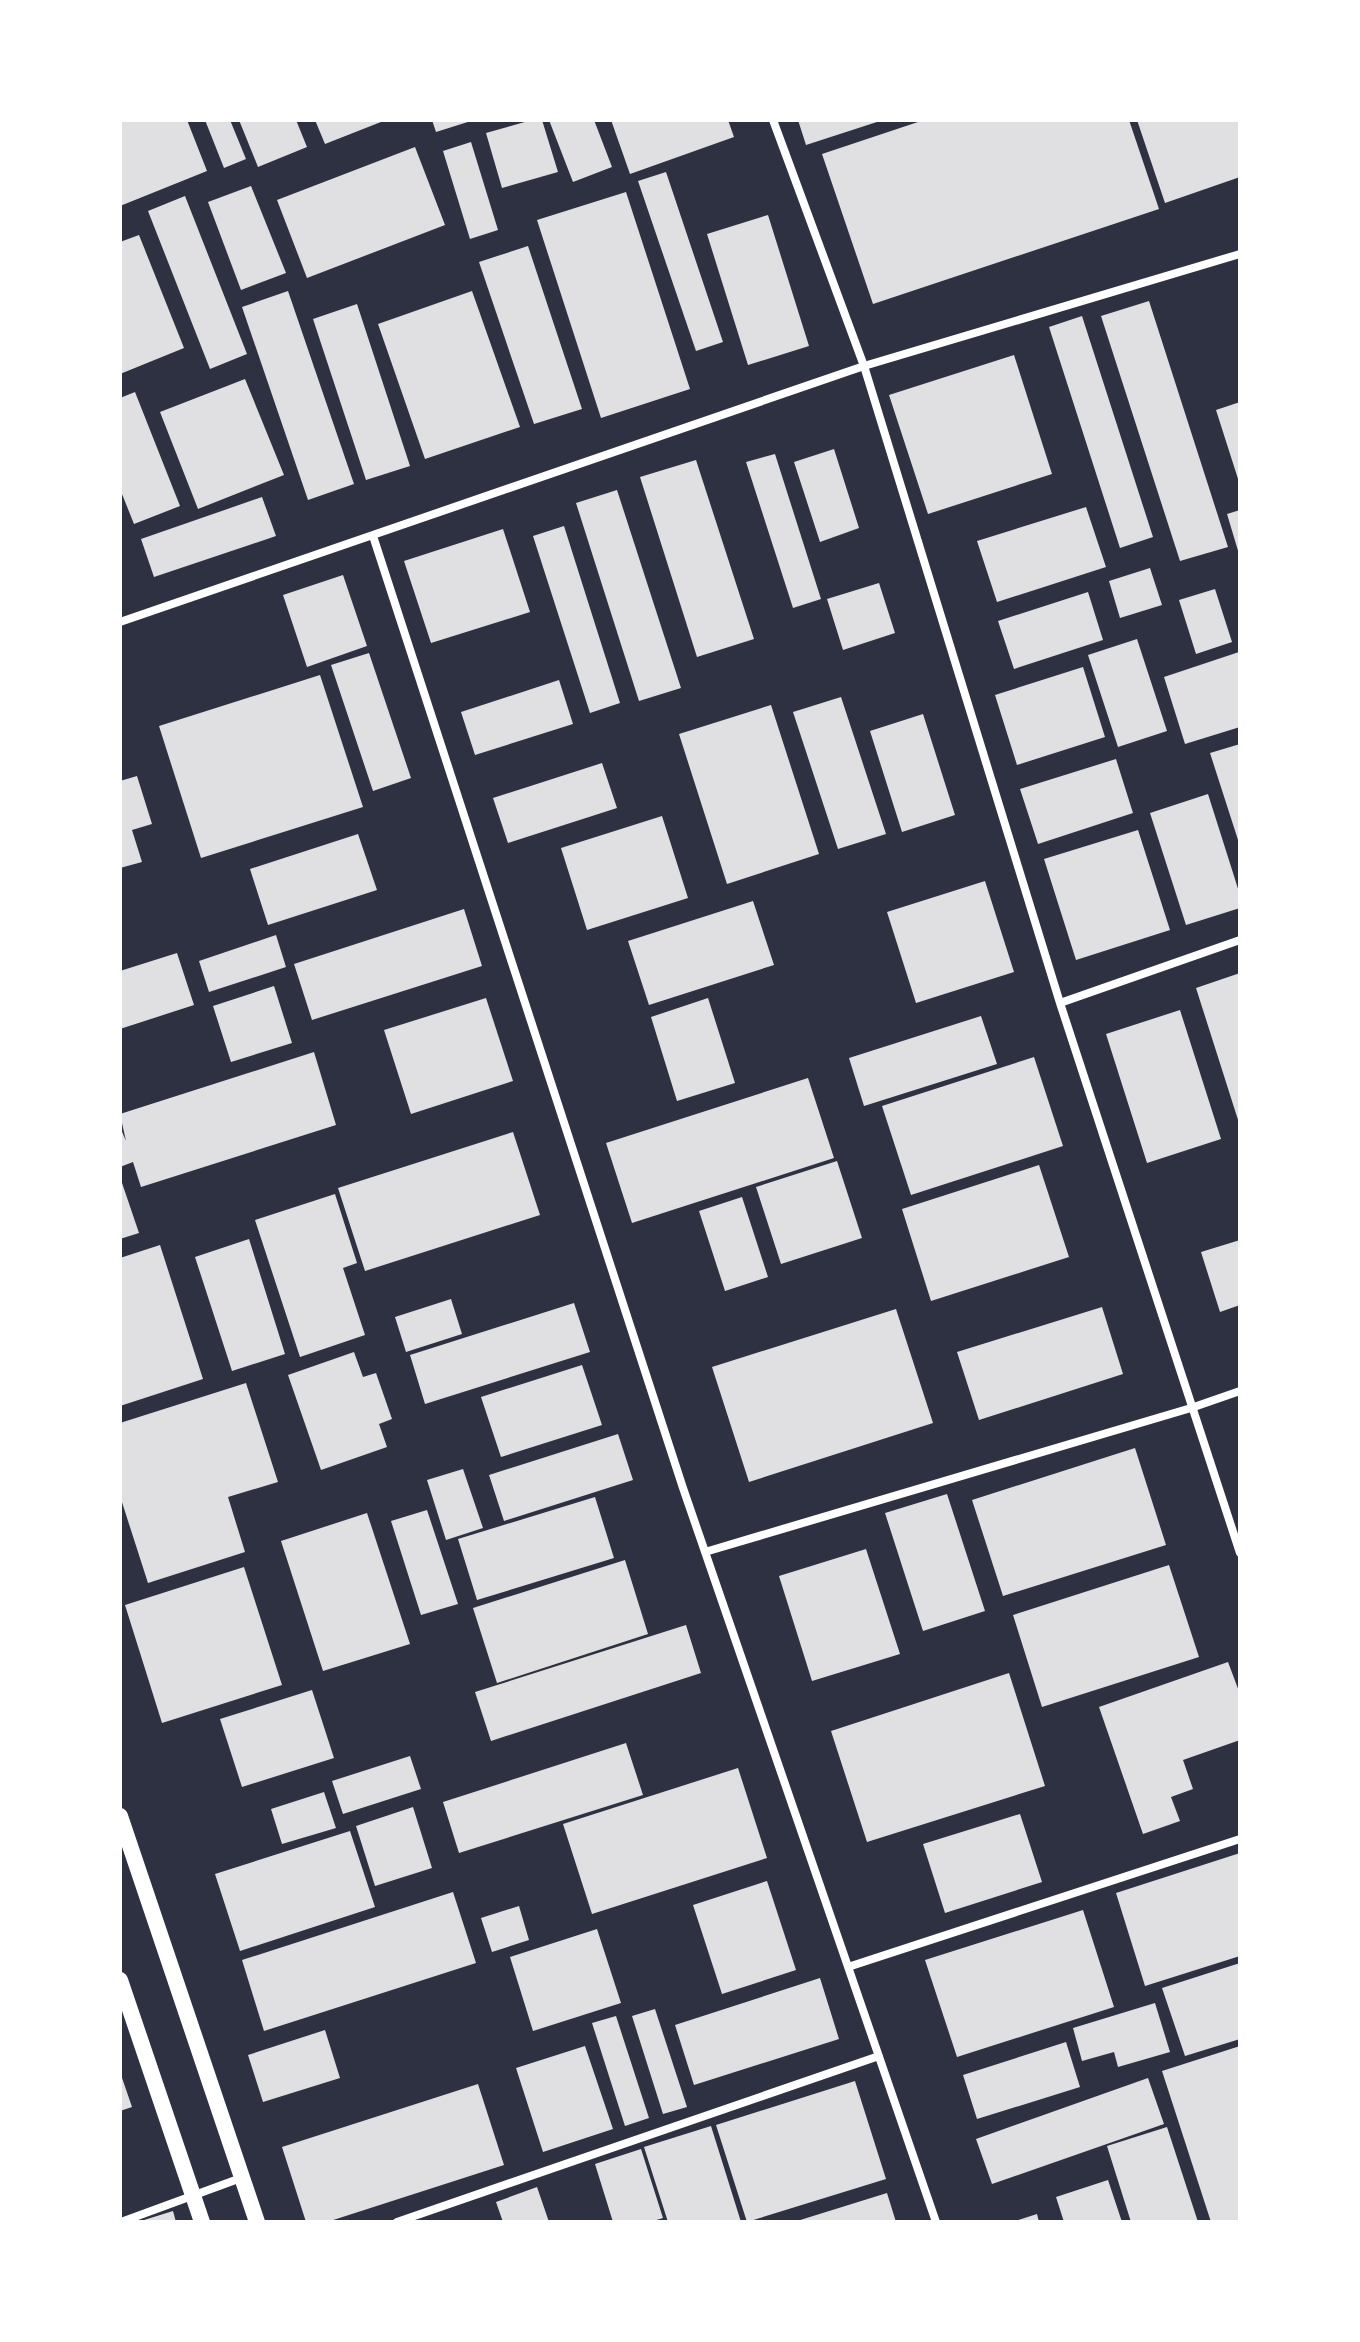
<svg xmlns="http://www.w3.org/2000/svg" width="1360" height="2342" font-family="Roboto,sans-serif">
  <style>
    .building { fill: #e0e0e3 }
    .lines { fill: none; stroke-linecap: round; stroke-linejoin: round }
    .minor { stroke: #fff; stroke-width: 8 }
    .secondary { stroke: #fff; stroke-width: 16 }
  </style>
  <rect width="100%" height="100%" fill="#2d3142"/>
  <!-- building -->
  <path class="building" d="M120,120H187L207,171L120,206Z
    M205,120H230L246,159L224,168Z
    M239,120H296L307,147L258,167Z
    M315,120H386L325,144Z
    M432,120H471V121L436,132Z
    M532,120H542L558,172L502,188L486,133Z
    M549,120H594L612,167L573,182Z
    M611,120H728L734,137L630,174Z
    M798,120H880V121L806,145Z
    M924,120H1129L1159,209L873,304L822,154Z
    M1137,120H1240V177L1165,203Z
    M471,142L498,230L470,239L443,151Z
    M415,147L445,225L307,278L277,200Z
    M666,172L723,342L696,351L638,181Z
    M251,186L286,273L241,290L208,202Z
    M626,192L690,389L601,418L537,220Z
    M185,196L247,354L210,369L148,211Z
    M768,215L809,346L748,365L707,234Z
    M139,235L184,348L120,374V242Z
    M528,246L582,409L534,424L479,262Z
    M288,291L354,484L308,500L242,307Z
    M472,291L520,427L425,459L378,324Z
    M1149,301L1228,547L1180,561L1101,316Z
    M357,304L410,466L366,480L313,319Z
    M1082,316L1153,537L1120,548L1049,327Z
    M1014,355L1052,474L928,514L889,395Z
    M245,379L284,475L198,509L160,412Z
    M135,392L180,506L134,524L120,489V398Z
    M1240,402V482H1239L1216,410Z
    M834,449L859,528L820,542L794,462Z
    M775,454L821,599L793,608L746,462Z
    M696,460L754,639L697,657L640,477Z
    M617,490L681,688L639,701L576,503Z
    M262,497L276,536L154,577L141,539Z
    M1086,507L1106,567L997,602L977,541Z
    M1240,510V554H1239L1227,514Z
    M564,526L620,703L590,713L533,536Z
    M503,529L530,612L431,643L404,561Z
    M1150,568L1162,605L1120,618L1109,581Z
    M343,575L367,646L307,667L283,595Z
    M879,583L895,633L843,650L827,599Z
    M1215,589L1232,642L1196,654L1179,600Z
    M1088,592L1103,640L1014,669L998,621Z
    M1137,639L1167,731L1118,747L1088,655Z
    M1239,652L1240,727L1185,744L1164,677Z
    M369,653L411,778L373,791L331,665Z
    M1083,667L1105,737L1017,765L995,695Z
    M320,675L363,807L201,858L159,726Z
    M559,680L573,724L475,755L461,712Z
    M841,697L886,834L838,849L793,712Z
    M771,705L819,854L727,884L679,734Z
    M923,714L955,815L902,832L870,731Z
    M1240,744V842L1239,843L1210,753Z
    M1116,759L1133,813L1038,844L1020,789Z
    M602,763L617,808L508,843L493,798Z
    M137,776L152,824L132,830L142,862L120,868V781Z
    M1208,794L1240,895V908L1186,925L1150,813Z
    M662,816L688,898L587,930L561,848Z
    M1138,830L1170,930L1076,960L1044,859Z
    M358,834L377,890L268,925L250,869Z
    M985,881L1014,972L916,1003L887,912Z
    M753,901L774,965L649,1005L628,941Z
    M464,909L482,966L312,1020L294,964Z
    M276,935L286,967L209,992L199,961Z
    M177,953L194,1005L120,1029V971Z
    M1240,973V1123H1239L1196,988Z
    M274,986L292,1043L231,1062L213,1006Z
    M486,998L513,1081L411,1114L384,1030Z
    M708,998L735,1083L677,1101L651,1017Z
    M1180,1010L1221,1139L1147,1163L1106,1034Z
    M981,1016L997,1064L864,1106L849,1058Z
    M314,1052L336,1125L141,1187L133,1162L120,1167V1127L126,1141L120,1114Z
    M1034,1057L1063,1146L911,1195L882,1106Z
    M808,1078L834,1158L632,1223L606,1143Z
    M513,1132L540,1215L365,1271L338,1188Z
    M837,1161L862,1238L781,1264L756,1187Z
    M1039,1165L1069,1257L931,1301L902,1209Z
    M120,1177L139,1233L120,1239Z
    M335,1194L357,1263L343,1268L365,1335L300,1357L255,1220Z
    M742,1197L768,1277L725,1291L699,1211Z
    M249,1239L285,1354L232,1371L195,1257Z
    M1240,1240V1305L1220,1312L1201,1252Z
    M160,1245L203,1379L120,1406V1258Z
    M451,1299L462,1334L406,1352L395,1317Z
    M574,1303L590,1352L425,1404L410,1355Z
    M1102,1307L1123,1374L979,1420L957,1352Z
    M896,1309L933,1423L749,1482L712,1367Z
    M354,1352L363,1377L376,1373L392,1419L379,1424L387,1447L321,1470L288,1375Z
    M582,1365L602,1425L501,1457L481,1397Z
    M246,1383L278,1482L228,1497L245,1552L148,1583L120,1496V1423Z
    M618,1434L633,1480L504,1521L489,1475Z
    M1135,1448L1166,1545L1003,1596L972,1500Z
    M463,1469L483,1528L446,1540L427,1480Z
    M947,1494L985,1611L923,1631L885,1513Z
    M595,1497L614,1558L477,1600L458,1539Z
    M427,1510L458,1604L421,1615L391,1521Z
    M367,1513L410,1644L323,1671L281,1541Z
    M866,1549L900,1654L812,1681L779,1576Z
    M625,1560L648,1634L497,1683L473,1608Z
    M1169,1565L1199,1657L1042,1707L1013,1615Z
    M244,1567L282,1685L162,1723L125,1605Z
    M686,1625L701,1673L491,1741L475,1692Z
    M1228,1662L1240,1694V1740L1183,1760L1193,1789L1171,1797L1180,1821L1143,1834L1099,1707Z
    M1009,1673L1045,1786L867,1842L831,1731Z
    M312,1690L334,1758L242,1787L220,1719Z
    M626,1743L643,1795L459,1853L443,1802Z
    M410,1756L421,1789L343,1814L332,1781Z
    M738,1768L767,1858L592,1914L563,1824Z
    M324,1792L336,1828L282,1844L271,1809Z
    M413,1807L432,1868L375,1886L356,1826Z
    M1020,1814L1042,1882L945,1913L923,1844Z
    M350,1831L375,1907L240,1951L215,1874Z
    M1240,1853V1956L1145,1986L1116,1893Z
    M767,1881L796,1970L722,1994L693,1905Z
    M453,1892L476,1963L264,2031L242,1960Z
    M519,1906L529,1940L492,1952L481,1918Z
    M1083,1910L1114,2007L957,2057L925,1960Z
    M597,1929L621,2003L533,2031L510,1957Z
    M1240,1963V2039L1185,2056L1162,1988Z
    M820,1978L839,2039L694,2085L675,2025Z
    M1155,2003L1170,2052L1118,2067L1114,2052L1082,2061L1073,2028Z
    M655,2009L687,2107L663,2114L632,2016Z
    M616,2016L649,2118L625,2126L592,2023Z
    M325,2030L340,2078L263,2102L248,2055Z
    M1066,2042L1080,2087L977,2119L963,2075Z
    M585,2046L613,2129L543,2152L516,2068Z
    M1240,2046V2222H1211L1162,2071Z
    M120,2072L132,2107L120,2111Z
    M1148,2078L1164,2124L992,2184L976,2139Z
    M855,2081L886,2179L747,2222L716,2125Z
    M478,2084L504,2165L327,2222H306L282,2147Z
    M711,2126L741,2222H668L644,2147Z
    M1167,2127L1198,2222H1131L1107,2146Z
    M641,2149L663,2218L650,2222H613L595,2164Z
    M1108,2180L1122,2222H1064L1056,2197Z
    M537,2187L549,2222H503L496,2202Z
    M887,2193L896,2222H797V2221Z
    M173,2211L176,2222H141V2221Z
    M1037,2214L1039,2222H1015V2221Z"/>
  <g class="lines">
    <!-- minor -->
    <path class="minor" d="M773,120L864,366L1060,1003L1240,1553
      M373,536L683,1488L936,2222
      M120,622L864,366L1240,254
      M1060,1003L1240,940
      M705,1552L1191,1408L1240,1391
      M848,1967L1240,1839
      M121,2222L241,2178
      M397,2222L879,2056"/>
    <!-- secondary -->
    <path class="secondary" d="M120,1816L257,2222
      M120,1980L202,2222"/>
  </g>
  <!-- border -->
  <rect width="1360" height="2342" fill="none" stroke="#ffffff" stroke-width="244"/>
</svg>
